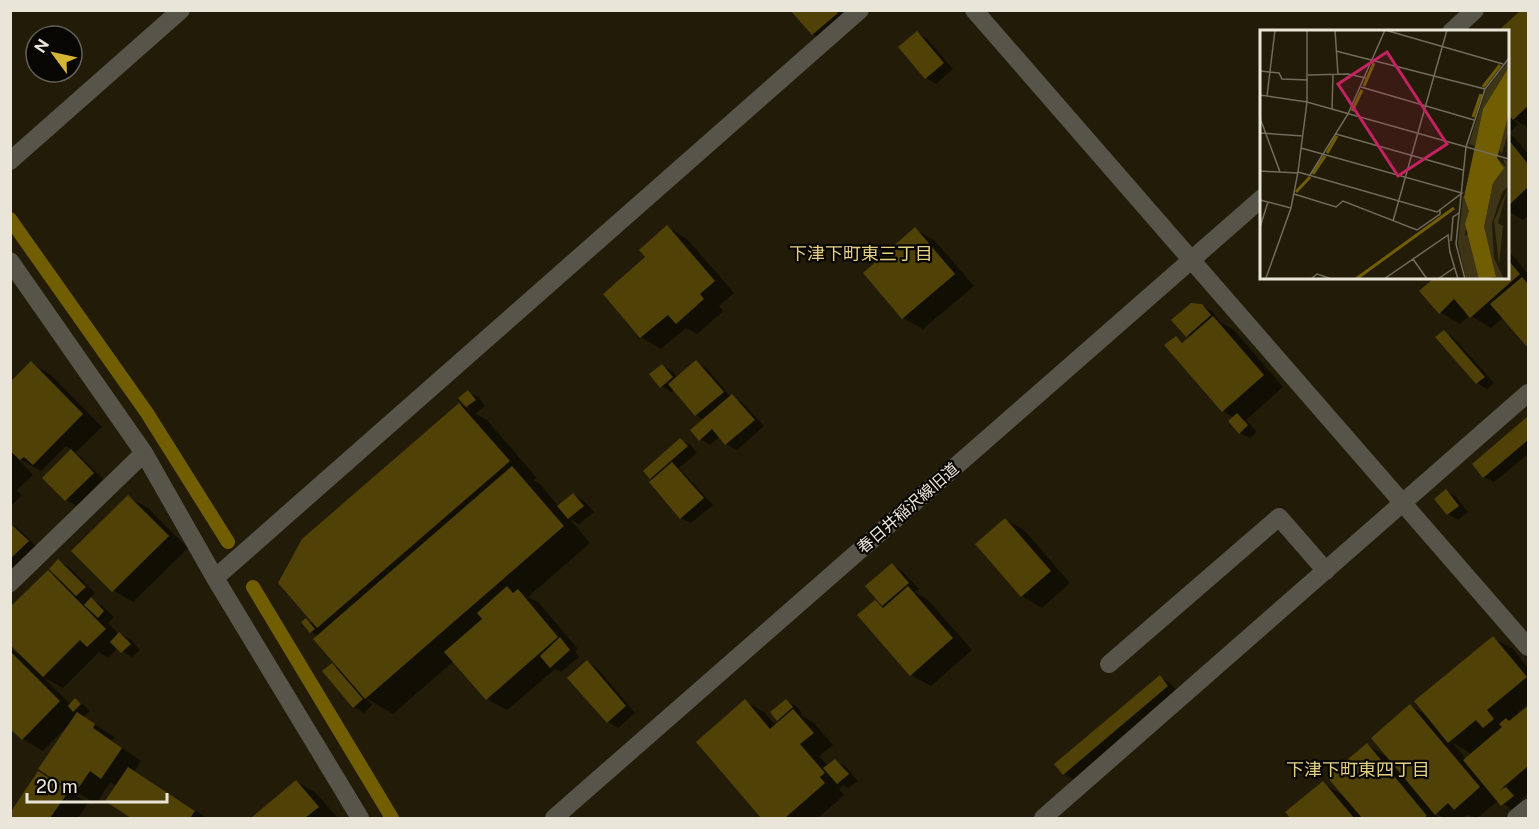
<svg xmlns="http://www.w3.org/2000/svg" width="1539" height="829" font-family="'Public Sans','Noto Sans JP',sans-serif">
  <style>
    .shadow { fill: #0007; fill-rule: evenodd }
    .lines { fill: none; stroke-linecap: round; stroke-linejoin: round }
    .stream { stroke: #725e02; stroke-width: 14 }
    .building { fill: #504207 }
    .minor { stroke: #57544a; stroke-width: 18 }
    .labels { text-anchor: middle; dominant-baseline: central; stroke-width: 4.5; stroke-linejoin: round; paint-order: stroke }
    .street-label { font-size: 16px; fill: #e9e6d9; stroke: #080602 }
    .neighbourhood-label { font-size: 18px; fill: #e4cf82; stroke: #080602 }
    .inset-river { fill: none; stroke: #725e02; stroke-width: 3 }
    .inset-road { fill: none; stroke: #716c5b; stroke-width: 1.5 }
    .view { fill: #c42261; fill-opacity: 0.15; stroke: #c42261; stroke-width: 3 }
    .inset-edge { fill: none; stroke: #e9e6d9; stroke-width: 3 }
  </style>
  <rect width="100%" height="100%" fill="#211b07"/>
  <!-- shadow -->
  <path class="shadow" d="M792,10H840L847,19L823,40L813,34Z
    M1523,10H1528V127L1513,119L1518,124L1511,131L1508,129V32Z
    M917,33L927,39L953,69L936,84L926,78Z
    M1508,133L1514,137L1528,154V216L1523,220L1508,211Z
    M667,227L687,239L734,293L719,306L723,311L697,334L686,328L661,349L641,337L605,294L647,257Z
    M915,229L935,241L974,286L923,329L903,318Z
    M1508,250L1528,274V346L1504,317L1491,328L1470,315L1460,324L1440,312L1421,291L1436,278H1508Z
    M1202,305L1213,312L1220,322L1234,330L1283,387L1246,420L1257,432L1250,438L1240,433L1234,418L1223,411L1176,338L1185,343L1190,338L1173,320Z
    M1444,332L1454,338L1494,383L1487,389L1477,383Z
    M696,362L706,368L731,397L742,402L764,426L737,450L726,444L720,436L710,445L700,439L704,420L696,415L674,390L671,392L661,386L662,365L672,371L678,378Z
    M31,363L51,375L102,427L75,453L81,457L103,479L77,506L66,500L44,478L72,450L66,446L41,471L16,457L33,475L17,490L22,495L10,507V384Z
    M468,392L478,397L485,406L475,414L487,420L537,478L533,480L540,484L559,507L573,495L584,501L594,512L579,524L570,519L590,543L528,597L538,602L578,649L575,651L579,657L561,672L555,669L507,710L487,699L454,661L393,714L366,698L372,705L364,713L354,707L332,665L342,670L319,636L311,632L303,623L306,620L316,625L460,404L472,411L461,398Z
    M1528,418V454L1494,482L1484,477L1474,464Z
    M680,440L691,445L697,453L679,468L713,505L691,523L681,518L651,478Z
    M1446,491L1456,497L1468,512L1458,520L1448,514L1436,499Z
    M128,497L148,508L188,548L133,602L113,590Z
    M1005,519L1025,531L1070,583L1042,608L1022,596Z
    M10,524L18,528L38,548L14,570L10,568Z
    M58,561L69,567L95,593L90,598L101,605L114,617L108,623L119,634L130,639L140,650L132,657L118,648L108,658L99,652L63,688L43,677L71,705L75,700L85,706L90,711L83,717L115,737L112,741L141,761L134,772L207,818H134L107,801L117,786L110,782L96,804L40,769L68,727L67,726L43,751L23,739L10,727V649L22,656L48,572L58,578Z
    M892,565L902,571L919,589L915,592L928,600L972,650L931,686L911,675L875,602L885,607L867,586Z
    M1493,638L1513,649L1528,668V704L1517,713L1519,715L1528,708V794L1521,800L1523,802L1513,811L1499,800L1477,818L1467,815L1463,818H1444L1434,812L1438,818H1292L1287,812L1323,783L1344,796L1367,745L1389,758L1411,706L1428,716ZM1453,743L1472,754L1466,759Z
    M587,662L597,668L635,713L618,728L608,722Z
    M1160,677L1170,683L1178,692L1074,780L1064,774L1056,764Z
    M745,701L765,713L776,726L781,722L778,720L786,701L796,706L802,713L800,715L813,722L833,745L819,756L828,766L835,760L845,766L858,781L848,788L843,785L839,789L844,795L818,818H763L698,743Z
    M39,773L88,803L78,818H10V815Z
    M296,781L316,793L338,818H253Z"/>
  <g class="lines">
    <!-- stream -->
    <path class="stream" d="M10,219L147,413L228,542
      M253,587L392,818"/>
  </g>
  <!-- building -->
  <path class="building" d="M790,10H836L838,13L812,35Z
    M1521,10H1528V106L1513,120L1508,114V32H1497Z
    M917,31L944,63L925,79L898,47Z
    M1508,139L1528,164V187L1508,206Z
    M667,225L715,281L700,294L704,299L676,324L668,315L640,338L603,294L645,257L639,250Z
    M915,227L955,274L902,319L863,273Z
    M1508,260L1520,274L1470,318L1454,299L1439,314L1419,291L1434,278H1508Z
    M1522,277L1528,284V348L1490,304Z
    M1191,303L1202,304L1211,315L1186,337L1171,320Z
    M1213,316L1264,375L1222,412L1164,345L1176,336L1182,343Z
    M1444,330L1485,377L1476,384L1435,337Z
    M696,360L724,392L695,416L668,384Z
    M31,361L83,414L33,465L24,457L20,460L10,451V382Z
    M662,364L673,377L660,388L649,374Z
    M468,390L476,400L466,407L458,398Z
    M732,394L755,420L725,445L712,429L699,441L690,430Z
    M459,403L510,461L317,628L278,583L302,539Z
    M1237,413L1248,425L1239,434L1228,421Z
    M1528,416V440L1483,478L1472,464Z
    M680,438L688,446L650,479L643,471Z
    M71,449L94,473L65,501L42,478Z
    M672,462L704,498L680,519L649,482Z
    M512,466L564,526L365,699L313,639Z
    M1446,489L1459,506L1447,515L1434,499Z
    M573,493L584,506L568,519L557,506Z
    M128,495L169,536L112,592L71,551Z
    M1005,518L1051,571L1021,597L975,544Z
    M10,523L29,541L10,559Z
    M58,559L86,587L76,596L49,569Z
    M892,563L909,583L882,606L865,586Z
    M48,570L106,629L87,647L80,640L43,677L10,645V607Z
    M507,586L513,593L518,589L558,637L486,700L444,652L482,619L477,613Z
    M908,586L953,638L910,676L857,615L875,600L883,608Z
    M91,597L104,611L98,618L84,605Z
    M306,618L315,629L310,633L301,622Z
    M119,632L131,644L121,653L110,642Z
    M1493,636L1527,677L1487,710L1494,719L1483,728L1476,720L1448,743L1414,701Z
    M560,637L570,650L550,668L540,656Z
    M10,651L60,701L22,740L10,729Z
    M587,660L626,706L607,723L567,678Z
    M332,663L363,699L353,708L322,671Z
    M1160,675L1168,686L1063,775L1054,764Z
    M75,698L81,704L73,712L68,706Z
    M745,699L770,729L793,709L814,733L800,744L825,773L820,777L825,783L785,818H761L696,742Z
    M786,699L793,707L777,721L770,712Z
    M1410,704L1480,787L1454,810L1448,803L1435,815L1371,738Z
    M1528,706V766L1500,790L1506,787L1514,796L1501,806L1463,760L1502,727L1499,724L1506,718L1509,721Z
    M77,712L95,724L93,728L122,748L101,779L90,771L75,793L38,769Z
    M1367,743L1427,816L1423,818H1362L1327,777Z
    M835,759L849,774L837,784L823,768Z
    M128,767L195,811L190,818H131L105,801Z
    M38,771L69,791L50,818H10V813Z
    M296,780L319,807L305,818H251Z
    M1323,781L1354,818H1290L1285,812Z"/>
  <g class="lines">
    <!-- minor -->
    <path class="minor" d="M974,10L1528,647
      M1451,32L1475,10
      M10,161L181,10
      M10,261L144,453L215,578L360,818
      M215,578L860,10
      M10,583L144,453
      M1109,664L1279,517L1326,571
      M554,818L1262,198
      M1043,818L1528,393
      M1516,818L1528,808"/>
  </g>
  <g class="labels">
    <!-- street labels -->
    <g class="street-label">
      <text transform="translate(908 508) rotate(-41)">春日井稲沢線旧道</text>
    </g>
    <!-- neighbourhood labels -->
    <g class="neighbourhood-label">
      <text x="861" y="253">下津下町東三丁目</text>
      <text x="1358" y="769">下津下町東四丁目</text>
    </g>
  </g>
  <!-- overview -->
  <g transform="translate(1260 30)">
    <rect width="249" height="249" fill="#211b07"/>
    <path d="M249,30V37L223,79L215,116L209,114L226,60ZM249,83V99L242,124L238,118ZM237,128L246,137L243,129L249,131V155L242,163L232,193L234,228L244,249H236L230,235L224,197L233,153L243,136ZM203,166L207,168L209,181L203,217L213,249H206L198,214Z" fill="#3e3516"/>
    <path d="M247,160L238,193L243,196L239,235L234,191ZM208,204L219,244V249H213L207,241L202,208Z" fill="#3e3516"/>
    <path d="M249,37V83L237,128L244,138L233,153L224,197L236,247L219,249L205,194L209,181L204,167L223,79Z" fill="#725e02"/>
    <path class="inset-river" d="M104,56L114,33M223,57L240,35M92,81L102,60M213,87L221,64M67,123L77,106M53,144L65,126M36,162L50,147M96,249L194,178"/>
    <path class="inset-road" d="M75,0L78,45M125,0L243,34M76,21L225,59M0,41L19,43L22,49L48,50M48,45L88,44L106,48M101,57L214,90M0,65L47,72L249,129M7,66L15,0M72,79L73,45M0,88L20,142M0,103L43,106M76,104L203,140M0,141L38,143M38,142L177,182L202,163L41,118M50,145L88,84L125,0M34,164L76,177L83,171L157,200L180,184V179M0,170L31,178M133,191L187,0M0,197L8,172M191,211L193,187L199,183M190,222L198,249M153,229L167,249M6,248L31,178L38,142L47,72V0M51,249L57,244L72,249M124,249L188,205L190,223M178,249L194,238M205,249L196,214L206,117L225,59L249,28"/>
    <path class="view" d="M127,22L187,114L138,146L78,54Z"/>
    <rect width="249" height="249" class="inset-edge"/>
  </g>
  <!-- border -->
  <rect width="1539" height="829" fill="none" stroke="#e9e6d9" stroke-width="24"/>
  <!-- north arrow -->
  <g transform="translate(54 54) rotate(303)"><circle r="28" fill="#080602" stroke="#626058" stroke-width="1.5"/>
  <path d="M0-4.5L10 22L0 15L-10 22Z" fill="#d5b534"/>
  <text y="-9" font-size="16" font-weight="bold" text-anchor="middle" fill="#e9e6d9">N</text>
  </g>
  <!-- scale -->
  <path d="M27 793v9h140v-9" fill="none" stroke="#e9e6d9" stroke-width="3"/>
  <text x="36" y="793" font-size="18" fill="#e9e6d9" stroke="#080602" stroke-width="4.5" paint-order="stroke">20 m</text>
</svg>
